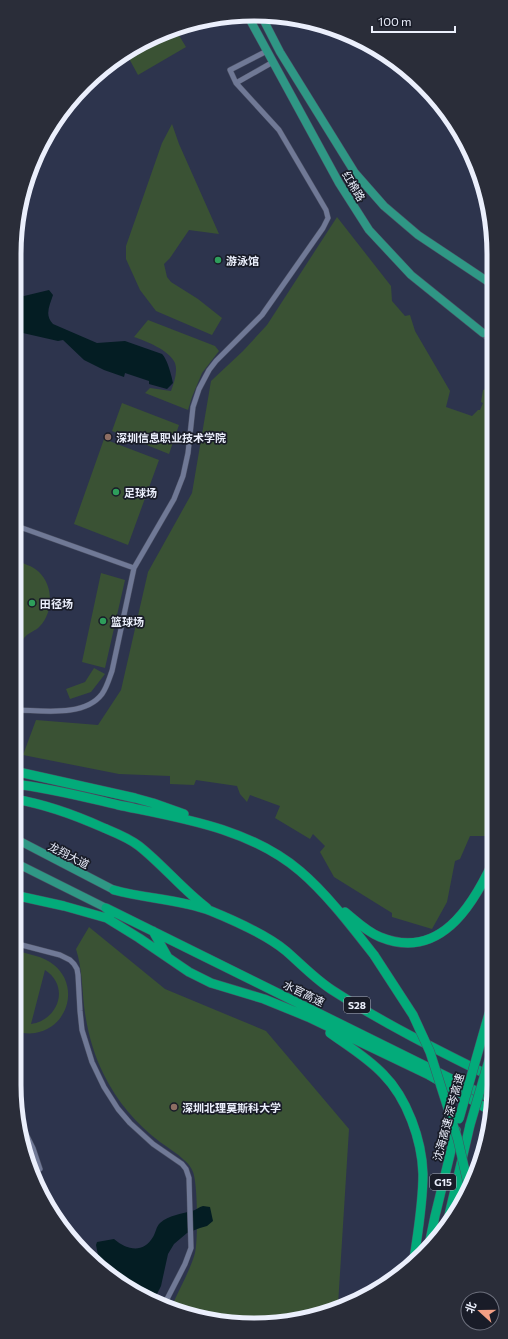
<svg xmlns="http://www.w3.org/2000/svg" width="508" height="1339" font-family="Commissioner,'Noto Sans SC',sans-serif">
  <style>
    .green { fill: #3a5234; fill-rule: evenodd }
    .water { fill: #041d23 }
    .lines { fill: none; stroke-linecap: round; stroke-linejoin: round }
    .primary-tunnel { stroke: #4a5067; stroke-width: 8; stroke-dasharray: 8 4; stroke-linecap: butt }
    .minor-casing { stroke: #494e62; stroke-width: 6 }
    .primary-casing { stroke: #494e62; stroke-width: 9 }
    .motorway-casing { stroke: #494e62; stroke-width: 10 }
    .minor { stroke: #707996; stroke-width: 5 }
    .primary { stroke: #2f9785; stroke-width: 8 }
    .motorway { stroke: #03ab7a; stroke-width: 9 }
    .motorway-bridge-casing { stroke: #494e62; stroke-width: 10; stroke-linecap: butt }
    .motorway-bridge { stroke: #03ab7a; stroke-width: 9 }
    .leisure-dot { fill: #2e9e5b; stroke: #191c28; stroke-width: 1.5 }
    .education-dot { fill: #8d6e63; stroke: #191c28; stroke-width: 1.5 }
    .labels { text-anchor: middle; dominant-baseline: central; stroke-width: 3.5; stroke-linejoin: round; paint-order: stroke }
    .shield { fill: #191c28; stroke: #acb0bc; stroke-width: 1 }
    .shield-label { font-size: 10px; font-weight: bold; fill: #ebeffc }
    .street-label { font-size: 11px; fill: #ebeffc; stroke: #191c28 }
    .poi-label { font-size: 11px; font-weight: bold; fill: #ebeffc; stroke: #191c28; text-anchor: start }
    .rim { fill: none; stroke: #ebeffc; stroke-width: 5 }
  </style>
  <rect width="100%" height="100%" fill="#2d344d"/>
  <!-- green -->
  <path class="green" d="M177,32L186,47L138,75L126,53L134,46Z
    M172,124L179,144L219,234L189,230L170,258L164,264L167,277L171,282L198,299L222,318L212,335L156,311L140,290L126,259V246L162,143Z
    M337,217L391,286L392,301L405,316L410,315L415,331L450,391L446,407L472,416L478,410H480L483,403L481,402L483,390L492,387L493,836H470L460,859L455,861L447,902L432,929L392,917V913L334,877L320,852L325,846L313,834L310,839L275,818L280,806L250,795L247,802L240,794L237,786L196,780L194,785L170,784V776L119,774L23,755L36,720L98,725L121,690L148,572L192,493L211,381L243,351L267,325Z
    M148,320L215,346L219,351L202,373L192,397L188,410L145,393L150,388L171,391C174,382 178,372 175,363C169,350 146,341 134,337Z
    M122,403L179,425L169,454L112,431Z
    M104,439L159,460L128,545L74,524Z
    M14,560C22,563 33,566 39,572C54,587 53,612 40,626C36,631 29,632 25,637C23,638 22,643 21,645L14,643Z
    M101,573L125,580L105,668L82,662Z
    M94,668L105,674L91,692L70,699L66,689L85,682Z
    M89,927L165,989L266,1031L349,1129L338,1305L301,1320L222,1323L172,1306C179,1289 190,1271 195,1253C198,1240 198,1185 193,1172C191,1167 188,1163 184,1160C177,1153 168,1148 160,1142C136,1124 117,1101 104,1075C93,1053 87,1030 84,1006C82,987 82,968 76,949Z
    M14,950C27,954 44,956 54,965C80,986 68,1028 35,1033C28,1034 21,1033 14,1031ZM45,970C70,986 59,1020 31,1024Z"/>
  <!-- water -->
  <path class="water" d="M49,290L53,295C50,305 44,315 53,324L97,343L125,341L162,354C167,358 172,377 173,383L167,389L149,384V381L125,373L124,377L104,370L84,360L63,340L58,341L14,331V293L24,296Z
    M203,1206L210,1207L213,1221L207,1226L200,1228L187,1233L174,1244L168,1254L161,1286L154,1300L134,1293L100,1265L96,1245L97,1242L114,1239C127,1250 143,1254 153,1237C156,1232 156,1227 160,1223C169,1215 181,1214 192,1211C196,1210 199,1207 203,1206Z"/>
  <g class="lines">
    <!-- primary-tunnel -->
    <path class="primary-tunnel" d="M483,333L492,340"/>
    <!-- minor casing -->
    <g class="minor-casing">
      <path id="minor" d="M379,53L380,51
        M236,83L273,62
        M14,525L134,568
        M14,710C40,710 84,718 102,694C107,687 109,679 112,671L134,568L174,499L183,476L188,453L193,407L199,389L209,370L216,361L262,315L323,228L328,218L326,210L279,130L236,83L230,70L267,51
        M14,943L60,955L70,960L74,964L77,969L78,975L80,1011L82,1030L92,1062L104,1087L118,1109L130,1123L153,1144L182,1164L186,1169L189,1178L191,1248L185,1264L165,1303
        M21,1124L33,1148L40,1169"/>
    </g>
    <!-- primary casing -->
    <g class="primary-casing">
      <path id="primary" d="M249,18L339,183L369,230L411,275L483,333
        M263,19L280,52L355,173L384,206L418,235L487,281
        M14,838L114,890
        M14,862L106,908"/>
    </g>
    <!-- motorway casing -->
    <g class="motorway-casing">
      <path id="motorway" d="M468,156L474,164
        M14,771L135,798L153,803L184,814
        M14,784C50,788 84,797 118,805C181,818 249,828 300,871C327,894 352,927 374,955
        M14,799C45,804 75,815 104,828C116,833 129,838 139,846C163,865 183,890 207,908
        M114,890C146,899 180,899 211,911C233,920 268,936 286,951C301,964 315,979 332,990C383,1023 439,1051 494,1078
        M14,895L64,906L110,919
        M106,908L492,1099
        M345,912C356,921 367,932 380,937C439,961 472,907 493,862
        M105,917L139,938L189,972L211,983L264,999L308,1017L429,1075L491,1111
        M153,931L167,956
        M330,1033C348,1046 368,1058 383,1074C407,1098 422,1140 423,1174C423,1203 418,1231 414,1259
        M462,1195L465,1172
        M446,1228L470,1125
        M429,1245L435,1216L456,1130"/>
    </g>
    <!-- minor -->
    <use href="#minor" class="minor"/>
    <!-- primary -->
    <use href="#primary" class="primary"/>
    <!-- motorway -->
    <use href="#motorway" class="motorway"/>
    <!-- motorway-bridge casing -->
    <g class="motorway-bridge-casing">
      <path id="motorway-bridge" d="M374,955L413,1015L430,1052L458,1140L468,1184
        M459,1119L494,996
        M470,1125L494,1043"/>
    </g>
    <!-- motorway-bridge -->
    <use href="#motorway-bridge" class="motorway-bridge"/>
  </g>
  <!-- markers -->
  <g class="leisure-dot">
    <circle cx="218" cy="260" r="4"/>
    <circle cx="116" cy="492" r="4"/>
    <circle cx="32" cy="603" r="4"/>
    <circle cx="103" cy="621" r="4"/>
  </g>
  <g class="education-dot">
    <circle cx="108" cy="437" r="4"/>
    <circle cx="174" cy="1107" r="4"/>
  </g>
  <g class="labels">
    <!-- shield labels -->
    <g class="shield">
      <rect x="344" y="997" width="26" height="16" rx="3"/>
      <rect x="430" y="1174" width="26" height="16" rx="3"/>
    </g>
    <g class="shield-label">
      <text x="357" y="1005">S28</text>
      <text x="443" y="1182">G15</text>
    </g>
    <!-- street labels -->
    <g class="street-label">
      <text transform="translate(354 186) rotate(59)">红棉路</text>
      <text transform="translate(69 855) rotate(27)">龙翔大道</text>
      <text transform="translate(304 993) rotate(26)">水官高速</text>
      <text transform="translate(448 1117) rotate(-75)">沈海高速 深岑高速</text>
    </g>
    <!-- poi labels -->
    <g class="poi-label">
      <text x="226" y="260">游泳馆</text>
      <text x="116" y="437">深圳信息职业技术学院</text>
      <text x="124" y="492">足球场</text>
      <text x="40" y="603">田径场</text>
      <text x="111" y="621">篮球场</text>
      <text x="182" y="1107">深圳北理莫斯科大学</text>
    </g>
  </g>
  <!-- crop -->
  <path d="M0 0H508V1339H0ZM254 21H254A233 233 0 0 1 487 254V1085A233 233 0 0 1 254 1318H254A233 233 0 0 1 21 1085V254A233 233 0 0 1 254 21Z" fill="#2a2d39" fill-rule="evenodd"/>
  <path class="rim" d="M254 21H254A233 233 0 0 1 487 254V1085A233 233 0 0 1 254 1318H254A233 233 0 0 1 21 1085V254A233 233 0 0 1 254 21Z"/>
  <!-- north arrow -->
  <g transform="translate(480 1311) rotate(291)"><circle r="19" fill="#191c28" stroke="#6d707d"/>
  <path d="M0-3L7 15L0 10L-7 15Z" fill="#f39f84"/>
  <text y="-6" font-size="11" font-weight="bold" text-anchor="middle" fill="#ebeffc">北</text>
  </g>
  <!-- scale -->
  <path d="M372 26v6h83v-6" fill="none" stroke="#ebeffc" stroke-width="2"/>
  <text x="378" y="26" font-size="12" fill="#ebeffc" stroke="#191c28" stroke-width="3" paint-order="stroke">100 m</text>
</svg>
